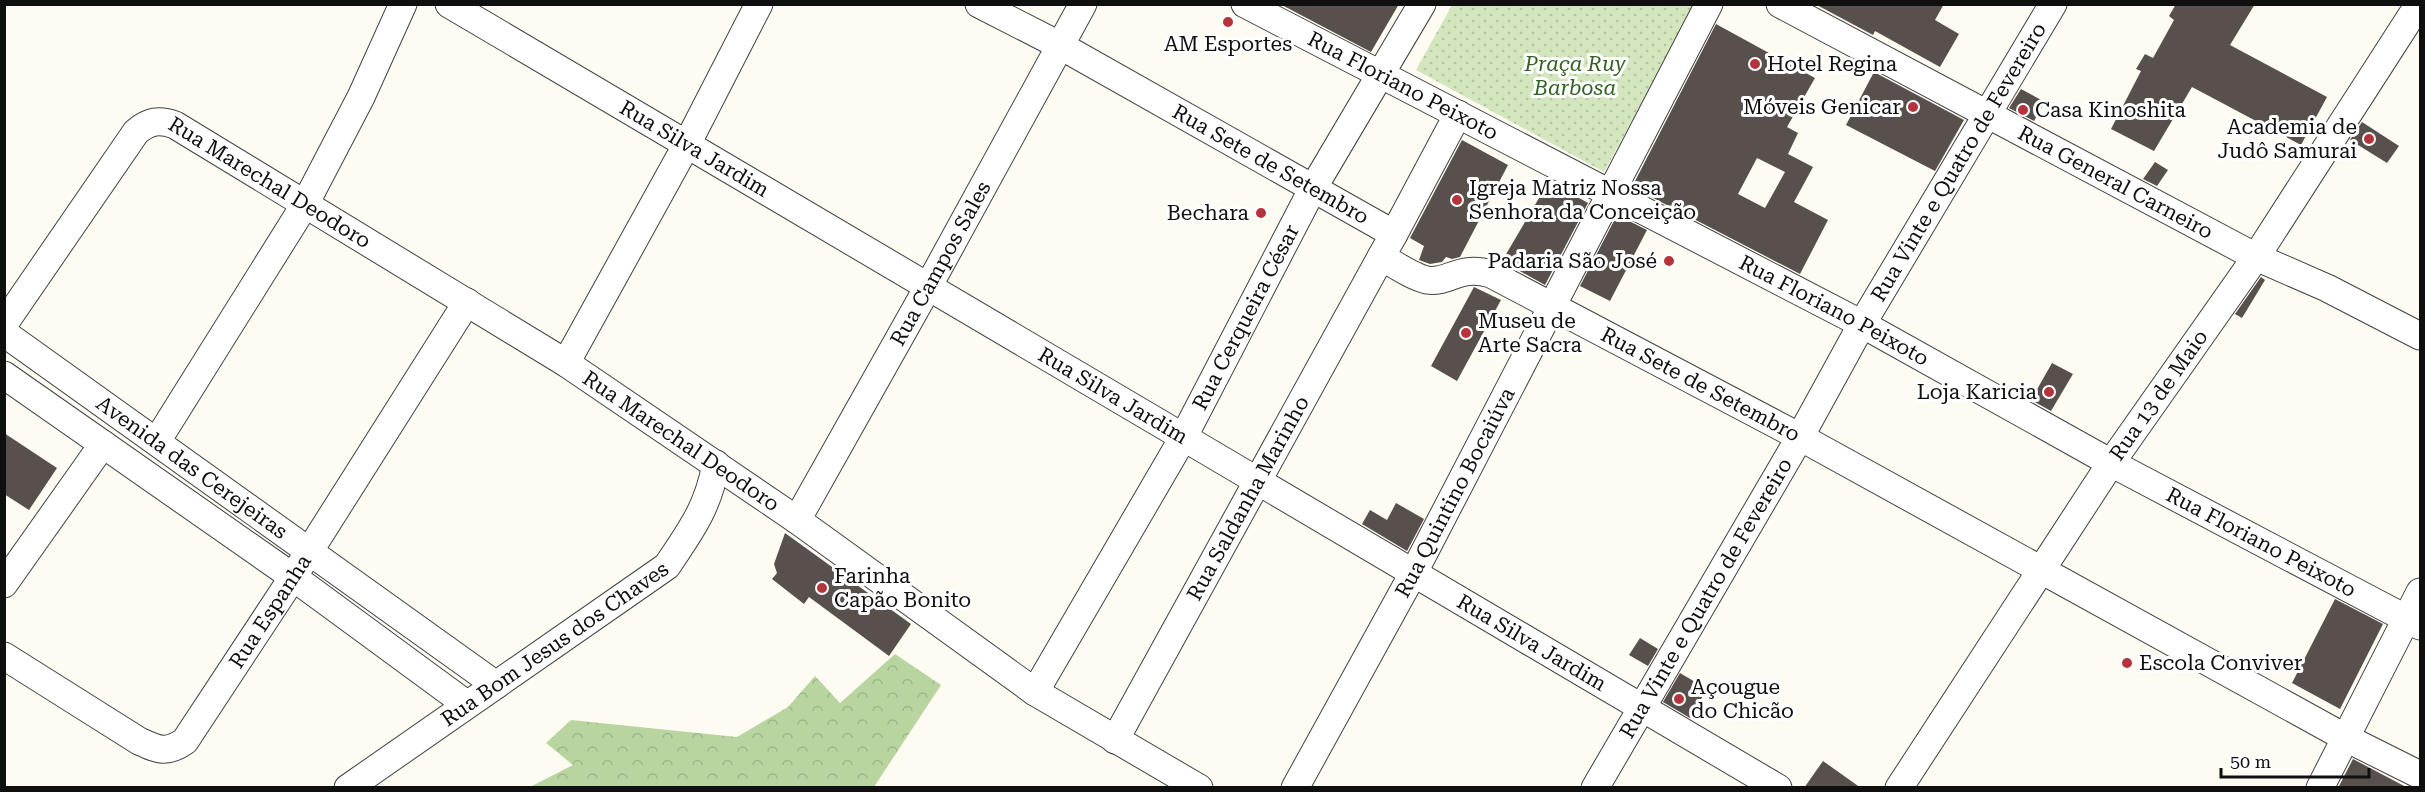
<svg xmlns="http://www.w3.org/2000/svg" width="2425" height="792" font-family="'Roboto Serif',serif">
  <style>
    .forest { fill: url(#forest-crowns) }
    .park { fill: url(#park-dots) }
    .building { fill: #57504c; fill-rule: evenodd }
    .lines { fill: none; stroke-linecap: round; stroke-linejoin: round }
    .minor-casing { stroke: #424242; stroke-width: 29 }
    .minor { stroke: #fff; stroke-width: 27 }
    .poi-dot { fill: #b4333c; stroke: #fff; stroke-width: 2 }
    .labels { text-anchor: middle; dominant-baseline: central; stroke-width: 6; stroke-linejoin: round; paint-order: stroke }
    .poi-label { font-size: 21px; fill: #0f0f0f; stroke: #fff; text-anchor: start }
    .park-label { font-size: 21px; font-style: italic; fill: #336224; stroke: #fff }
    .street-label { font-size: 21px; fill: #0f0f0f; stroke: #fff }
  </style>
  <defs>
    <pattern id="forest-crowns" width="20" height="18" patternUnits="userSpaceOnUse" patternTransform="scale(1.5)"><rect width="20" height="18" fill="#b9d59f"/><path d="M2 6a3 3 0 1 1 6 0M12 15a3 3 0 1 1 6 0" fill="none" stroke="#9eb688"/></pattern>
    <pattern id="park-dots" width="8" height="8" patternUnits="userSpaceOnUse" patternTransform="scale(1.5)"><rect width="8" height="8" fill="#d4e6be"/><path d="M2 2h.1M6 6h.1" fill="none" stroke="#b5c4a2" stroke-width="1.8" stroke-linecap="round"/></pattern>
  </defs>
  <rect width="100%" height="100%" fill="#fefbf3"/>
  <!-- forest -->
  <path class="forest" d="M895,654L941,685L874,787H530L573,765L546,743L571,720L737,737L788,707L815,676L840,703Z"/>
  <!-- park -->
  <path class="park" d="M1452,5H1695L1604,172L1416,70Z"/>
  <!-- building -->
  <path class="building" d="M1280,4H1399L1371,52Z
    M1815,4H1944L1935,20L1959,34L1940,67L1875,31L1873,35Z
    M2176,4H2255L2230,45L2327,97L2301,145L2192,87L2154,151L2111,129L2141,71L2136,69L2145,54L2153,58L2174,20L2169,16Z
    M1716,24L1815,78L1787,127L1798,133L1788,154L1813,167L1794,202L1828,220L1800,274L1632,187ZM1757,158L1785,172L1765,208L1738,194Z
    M1874,72L1964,120L1935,171L1846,125Z
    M2021,89L2045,102L2034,121L2009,108Z
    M2362,122L2399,146L2387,163L2350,140Z
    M1462,140L1508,165L1460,257L1452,259L1446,257L1442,262L1430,264L1419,260L1424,246L1410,238Z
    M2155,162L2168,170L2157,186L2143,179Z
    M1549,181L1588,203L1545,285L1502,261Z
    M1617,215L1647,230L1610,301L1580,286Z
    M2261,277L2265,280L2242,318L2235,314Z
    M1474,287L1501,300L1457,381L1431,366Z
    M2052,363L2073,374L2051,411L2031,400Z
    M4,433L57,468L29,510L4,494Z
    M1396,503L1424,519L1407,551L1362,524L1370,510L1387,520Z
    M785,533L911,624L889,656L809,597L804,604L772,579L777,573L774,564Z
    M2335,599L2383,624L2340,709L2292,683Z
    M1640,638L1658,649L1648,666L1629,655Z
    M1680,673L1707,689L1690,718L1663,702Z
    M2353,759L2408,788H2338Z
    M1823,761L1861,788H1804Z"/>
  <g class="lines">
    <!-- minor casing -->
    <g class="minor-casing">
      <g id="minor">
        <path id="s1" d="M449,4L1778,788"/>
        <path id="s2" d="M979,4L1061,46L1394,234L1381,257C1395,264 1412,277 1427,280C1448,284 1459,264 1491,274L1800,437L2346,738L2420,775"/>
        <path id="s3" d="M1245,4L1862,324L2111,463L2420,626"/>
        <path id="s4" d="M1780,4L2256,257L2327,288L2420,336"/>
        <path d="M1394,234L1458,114"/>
        <path id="s5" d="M4,324L136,132C149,121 159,119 175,125L566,363L797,520L1035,692L1199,788"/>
        <path id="s6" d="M4,333L496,685"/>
        <path d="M566,363L687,144L759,4"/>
        <path d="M4,375L293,577L466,704"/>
        <path d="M157,441L304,206L361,97L403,4"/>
        <path id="s7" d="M797,520L928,287L1083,4"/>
        <path d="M4,584L103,444"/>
        <path id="s8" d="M4,656L139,741C159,750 166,754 185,741L293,577L467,302"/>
        <path id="s9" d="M1035,692L1183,438L1312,190L1422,4"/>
        <path id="s10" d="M1115,740L1381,257"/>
        <path id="s11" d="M348,788L667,566C691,530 708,508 716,464"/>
        <path id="s12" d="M1295,788L1414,572L1709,4"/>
        <path id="s13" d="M1595,788L1800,437L1862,324L2053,4"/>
        <path id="s14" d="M1899,788L2111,463L2256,257L2419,4"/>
        <path d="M2320,788L2420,592"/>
      </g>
    </g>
    <!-- minor -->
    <use href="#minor" class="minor"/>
  </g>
  <!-- markers -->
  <g class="poi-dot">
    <circle cx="1228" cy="22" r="6"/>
    <circle cx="1755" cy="64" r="6"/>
    <circle cx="1913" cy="107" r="6"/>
    <circle cx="2023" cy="110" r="6"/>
    <circle cx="2369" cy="139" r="6"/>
    <circle cx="1457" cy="200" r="6"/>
    <circle cx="1261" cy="213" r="6"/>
    <circle cx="1669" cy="261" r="6"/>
    <circle cx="1466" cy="333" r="6"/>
    <circle cx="2049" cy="392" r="6"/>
    <circle cx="822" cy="588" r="6"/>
    <circle cx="2127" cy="663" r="6"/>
    <circle cx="1679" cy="699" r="6"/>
  </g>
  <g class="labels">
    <!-- poi labels -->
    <g class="poi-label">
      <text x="1228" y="44" text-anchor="middle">AM Esportes</text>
      <text x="1767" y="64">Hotel Regina</text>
      <text x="1901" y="107" text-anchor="end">Móveis Genicar</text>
      <text x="2035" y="110">Casa Kinoshita</text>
      <text x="2357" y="127" text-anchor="end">Academia de<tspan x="2357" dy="24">Judô Samurai</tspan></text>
      <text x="1469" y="188">Igreja Matriz Nossa<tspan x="1469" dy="24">Senhora da Conceição</tspan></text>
      <text x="1249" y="213" text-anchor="end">Bechara</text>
      <text x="1657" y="261" text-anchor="end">Padaria São José</text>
      <text x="1478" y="321">Museu de<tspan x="1478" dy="24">Arte Sacra</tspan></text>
      <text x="2037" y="392" text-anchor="end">Loja Karicia</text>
      <text x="834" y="576">Farinha<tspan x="834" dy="24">Capão Bonito</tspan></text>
      <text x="2139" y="663">Escola Conviver</text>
      <text x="1691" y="687">Açougue<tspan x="1691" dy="24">do Chicão</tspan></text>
    </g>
    <!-- park labels -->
    <g class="park-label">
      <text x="1575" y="64">Praça Ruy<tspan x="1575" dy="24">Barbosa</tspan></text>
    </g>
    <!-- street labels -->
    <g class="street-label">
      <text stroke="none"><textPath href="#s3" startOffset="178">Rua Floriano Peixoto</textPath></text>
      <text stroke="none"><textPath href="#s1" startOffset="285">Rua Silva Jardim</textPath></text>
      <text stroke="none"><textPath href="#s13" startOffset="724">Rua Vinte e Quatro de Fevereiro</textPath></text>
      <text stroke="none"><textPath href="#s2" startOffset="333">Rua Sete de Setembro</textPath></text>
      <text stroke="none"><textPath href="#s4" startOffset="380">Rua General Carneiro</textPath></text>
      <text stroke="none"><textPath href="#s5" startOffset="386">Rua Marechal Deodoro</textPath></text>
      <text stroke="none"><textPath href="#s7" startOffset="294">Rua Campos Sales</textPath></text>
      <text stroke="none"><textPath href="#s3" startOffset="664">Rua Floriano Peixoto</textPath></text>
      <text stroke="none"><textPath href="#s9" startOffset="430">Rua Cerqueira César</textPath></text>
      <text stroke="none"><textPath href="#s2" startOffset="855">Rua Sete de Setembro</textPath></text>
      <text stroke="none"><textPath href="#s14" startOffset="471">Rua 13 de Maio</textPath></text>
      <text stroke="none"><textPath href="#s1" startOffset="771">Rua Silva Jardim</textPath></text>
      <text stroke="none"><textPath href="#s5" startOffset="872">Rua Marechal Deodoro</textPath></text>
      <text stroke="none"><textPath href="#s6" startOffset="231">Avenida das Cerejeiras</textPath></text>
      <text stroke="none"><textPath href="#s12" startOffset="336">Rua Quintino Bocaiúva</textPath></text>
      <text stroke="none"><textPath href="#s10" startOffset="276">Rua Saldanha Marinho</textPath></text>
      <text stroke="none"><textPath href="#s3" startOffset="1150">Rua Floriano Peixoto</textPath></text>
      <text stroke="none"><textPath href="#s13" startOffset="220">Rua Vinte e Quatro de Fevereiro</textPath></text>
      <text stroke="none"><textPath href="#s8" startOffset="364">Rua Espanha</textPath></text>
      <text stroke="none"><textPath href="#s11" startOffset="252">Rua Bom Jesus dos Chaves</textPath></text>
      <text stroke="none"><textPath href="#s1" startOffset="1257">Rua Silva Jardim</textPath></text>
    </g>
  </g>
  <!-- border -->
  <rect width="2425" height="792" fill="none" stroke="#0f0f0f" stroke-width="12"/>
  <!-- scale -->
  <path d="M2221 768v9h148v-9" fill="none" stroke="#0f0f0f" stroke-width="3"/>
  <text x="2230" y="768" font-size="18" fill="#0f0f0f" stroke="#ffffff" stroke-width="4.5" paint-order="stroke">50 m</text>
</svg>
